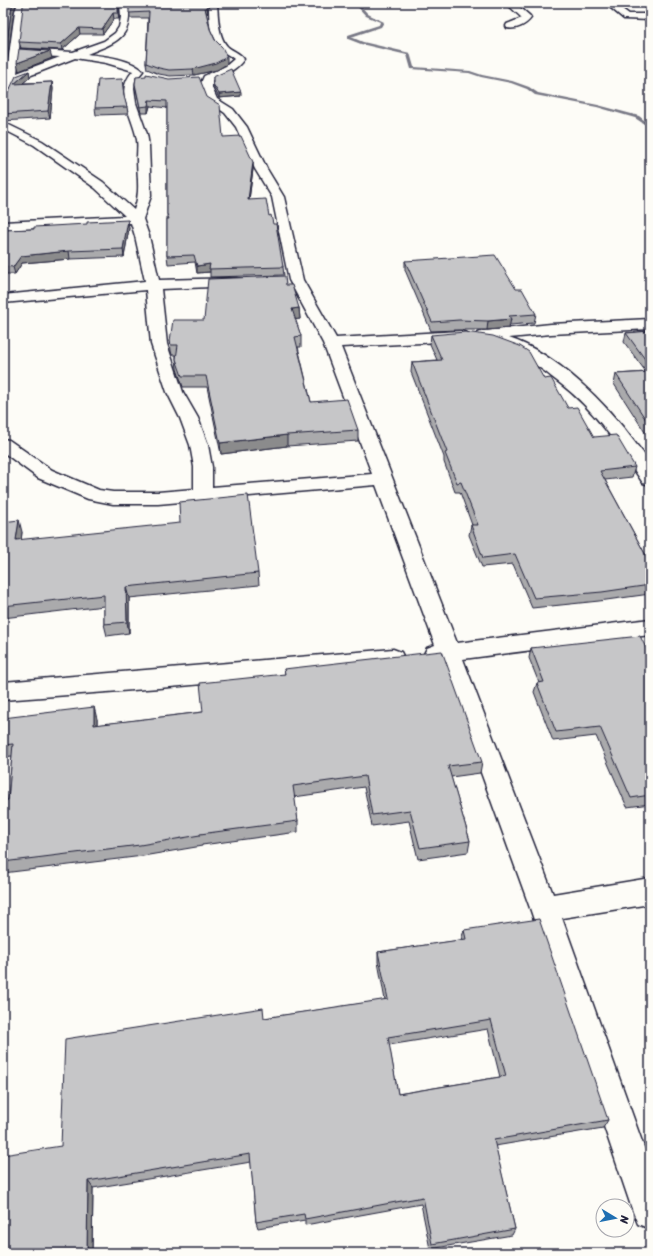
<svg xmlns="http://www.w3.org/2000/svg" width="653" height="1256" font-family="Sriracha,sans-serif">
  <style>
    .lines { fill: none; stroke-linecap: round; stroke-linejoin: round }
    .stream { fill: #787885; fill-rule: evenodd }
    .minor-casing { stroke: #22223b; stroke-width: 3 }
    .minor { fill: #fdfcf7; fill-rule: evenodd }
    .wall { fill: #aaaaac; stroke: #22223b; fill-rule: evenodd }
    .shaded-wall { fill: #8b8b8c; stroke: #22223b }
    .building { fill: #c6c6c8; stroke: #22223b; fill-rule: evenodd }
  </style>
  <rect width="100%" height="100%" fill="#fdfcf7"/>
  <filter id="ink" filterUnits="userSpaceOnUse"><feTurbulence type="fractalNoise" baseFrequency=".025" numOctaves="2"/><feDisplacementMap in="SourceGraphic" scale="8" xChannelSelector="R" yChannelSelector="G"/><feConvolveMatrix kernelMatrix="1 2 1 2 8 2 1 2 1" color-interpolation-filters="sRGB"/></filter>
  <g filter="url(#ink)">
    <g class="lines">
      <!-- stream -->
      <path class="stream" d="M354,3H358L368,14L384,22L381,27L351,37L363,42L410,53L414,67L470,71L482,75L512,81L529,87L538,93L598,105L639,116L650,125V128L635,118L597,107L535,95L527,89L511,83L481,77L469,73L411,69L407,55L361,44L348,39V35L379,25L380,22L366,16Z"/>
      <!-- minor casing -->
      <g class="minor-casing">
        <path id="minor" d="M18,3H26L23,11L19,49L73,52L104,41L115,33L119,27L121,17L120,3H128C134,38 115,43 87,54C104,56 132,59 143,71L135,81L134,88L136,103L147,134L149,146L151,196L143,219L149,236L159,280L237,278L242,279L244,282L242,285L237,286L161,289L167,344L183,392L198,418L208,445L212,467V487L372,474L323,343L289,280L272,197L255,169L236,127L225,113L208,101L201,83L204,76L226,66L234,59C230,55 225,54 221,50C209,40 209,17 209,3H217C218,15 218,36 227,46C232,51 239,52 244,59C236,71 225,74 212,80V88L217,99L233,109L247,127L267,169L284,197L303,280L336,338L461,331L467,333L469,336L467,339L461,341L341,347L457,643L650,619V635L463,659L553,894L650,878V904L562,918L650,1164V1229L638,1224L633,1212L530,908L441,662H435L427,660L424,654L427,648L435,645L376,485L158,504H113L88,499L38,478L3,452V439L9,440L52,470L99,490L113,492H158L194,489V467L190,445L180,418L167,392L151,344L146,290L3,303V295L145,281L135,236L131,223L3,230V222L125,216L95,188L34,145L3,129V122L42,141L103,182L134,210C141,192 137,177 137,158C137,152 138,146 137,140C133,115 113,93 133,71L106,63L75,58L16,81L8,99L3,102V78L6,77L15,11ZM19,55L60,57L17,73Z
          M506,3H515L530,16L531,18C526,25 516,30 507,28L506,26L507,24L522,18Z
          M605,3H614L629,14H650V20L624,19Z
          M650,319V329L551,334L509,338C556,353 607,404 636,444C640,449 647,457 650,464C652,469 650,479 650,485L643,483C619,447 596,411 561,384C548,374 535,363 521,356C513,352 502,349 497,342L499,339L484,341L478,339L476,336L478,333L484,331L551,324Z
          M393,649L401,652L404,658L401,664L393,667L159,688L3,700V682Z"/>
      </g>
      <!-- minor -->
      <use href="#minor" class="minor"/>
    </g>
    <!-- wall -->
    <path class="wall" d="M119,3V19H114L103,34H80L62,50L21,48L19,42Z
      M129,3L208,13H206L210,29L227,64L217,70L194,75L170,76L159,74L147,69L146,63L148,18H130Z
      M29,71L30,77L23,83L52,82L53,89L50,118L3,121V96L8,93Z
      M136,77L223,137L253,162V169L249,200L269,216L283,267L284,275L210,277V272L197,273L195,262L168,264L167,256V108L150,106L148,113H141L135,84Z
      M213,77L241,96L219,98L214,88Z
      M123,85L124,98L127,107L128,114L96,115L95,108Z
      M129,228L124,257L70,259L22,263L15,274H3V230Z
      M405,261L516,289L536,314L534,323L510,325L509,328L487,330H458L431,331L405,270Z
      M286,285L299,308L300,319H295L301,336V347H298L311,402L358,430V441L287,446L221,454L207,387H183L177,369L176,359V355H172L171,351L170,341L204,320Z
      M650,331V437H648L614,384L616,374L646,372L624,342L626,333Z
      M431,335L544,379L568,408L594,437L635,467L632,477L605,480L650,563V594L599,601L532,608L513,564L482,567L469,535L471,525H472L460,492H455L444,462V457L411,372L412,362L437,360L430,344Z
      M3,522L22,532L21,540L258,573L259,585L129,598V633L107,636L104,624V606L3,618Z
      M531,648L650,656V804L627,807L596,736L553,741L534,692L537,683H539L529,658Z
      M284,669L482,762L480,773L451,777L470,841L468,852L418,859L409,821L372,826L364,787L294,797L298,821V832L202,845V846L143,856L3,873V801L8,800L12,756L3,757V718L97,719V725L203,712L285,674Z
      M464,930L608,1120L603,1128L495,1146L515,1229L512,1235L430,1249L421,1204L305,1225V1220L258,1228L256,1222L251,1162L93,1188L92,1253H3L61,1146L265,1018L385,1000L378,962V952L461,940ZM488,1029L500,1077L398,1094L389,1045Z"/>
    <!-- shaded-wall -->
    <path class="shaded-wall" d="M13,3H17L14,11L5,76L3,77V70L12,5Z
      M118,3H119V19L118,13Z
      M207,7L208,13H206L205,8Z
      M113,13L114,19L103,34L102,29Z
      M79,28L80,34L62,50L61,44Z
      M50,51L52,58L19,71L17,63Z
      M227,57V64L217,70L194,75L193,69Z
      M29,71L30,77L15,90L14,84Z
      M52,82L53,89L50,118L48,111Z
      M241,92V96L219,98V94Z
      M149,100L150,106L148,113V106Z
      M253,162V169L248,207V200Z
      M128,220L129,228L124,257L123,249Z
      M69,251L70,259L22,263L15,274L13,267L21,256Z
      M210,264V272L197,273V266Z
      M299,308L300,319L292,320V309Z
      M511,319L509,328L487,330L488,321Z
      M287,435V446L221,454L220,443Z
      M19,520L22,532L20,552L16,540Z
      M126,587L129,598V633L127,622Z
      M94,707L97,719V737L94,725Z
      M88,1181L93,1188L92,1253H87Z"/>
    <!-- building -->
    <path class="building" d="M3,3H13L12,5L3,70Z
      M24,3H118V13H113L102,29L79,28L61,44L19,42L23,6Z
      M129,3H207V7L205,8L210,29L215,40L222,47L227,57L216,63L193,69L169,70L159,68L146,63L149,12L129,13Z
      M19,49L50,51L17,63Z
      M231,69L241,92L219,94L213,84V77Z
      M29,71L14,84L52,82L48,111L3,114V96L8,93L16,76Z
      M146,74L169,79L199,77L207,97L220,105L223,137L241,136L253,162L248,200L266,199L269,216L271,215L273,224H276L283,267L209,269L210,264L197,266L194,255L167,256V219H169L167,214V101L149,100L148,106L140,107L135,84L136,77L146,76Z
      M122,79L124,96L127,107L95,108L98,80Z
      M128,220L123,249L69,251L21,256L13,267L3,266V230L34,229V227L87,224V222Z
      M495,255L516,289H522L536,314L509,316L511,319L488,321L459,320L432,322L405,261Z
      M285,276L286,285H292L299,308L292,309L301,336L295,337L311,402L347,399L358,430L287,435L220,443L206,376H182L176,359L178,345H171L170,341L173,320H204L208,279Z
      M650,331V366L626,333Z
      M465,332L493,336L520,346L529,352L544,379L551,378L568,408L577,407L594,437L616,435L635,467L600,471L650,563V567H646L650,574V585L602,592L534,598L515,554L483,558L471,525H478L461,482L457,483L445,453L447,452L412,362L442,360L431,335Z
      M650,372V426L616,374Z
      M248,495L258,573L126,587L127,622L104,624V595L3,606V522L19,520L16,540L180,523L179,502Z
      M640,636L650,656V795L631,798L600,727L556,732L537,683L544,682L531,648Z
      M442,651L482,762L448,766L470,841L420,848L410,810L372,815L365,776L293,786L298,821L200,834V835L140,845L3,862V801L8,800L13,744L3,745V718L94,707V725L203,712L200,683L285,674L284,669Z
      M539,919L608,1120L494,1140L515,1229L432,1244L423,1197L305,1219L304,1214L256,1222L250,1154L88,1181L87,1253H3V1155L61,1146L65,1039L263,1008L264,1018L388,999L378,952L466,939L464,930ZM491,1020L506,1076L398,1094L388,1037Z"/>
  </g>
  <!-- margin -->
  <rect width="653" height="1256" fill="none" stroke="#fdfcf7" stroke-width="16"/>
  <rect x="8" y="8" width="637" height="1240" fill="none" stroke="#22223b" stroke-width="1.5" filter="url(#ink)"/>
  <!-- north arrow -->
  <g transform="translate(615 1218) rotate(100)"><circle r="19" fill="#fdfcf7" stroke="#a5a5ac"/>
  <path d="M0-3L7 15L0 10L-7 15Z" fill="#1f6fb2"/>
  <text y="-6" font-size="11" font-weight="bold" text-anchor="middle" fill="#22223b">N</text>
  </g>
</svg>
